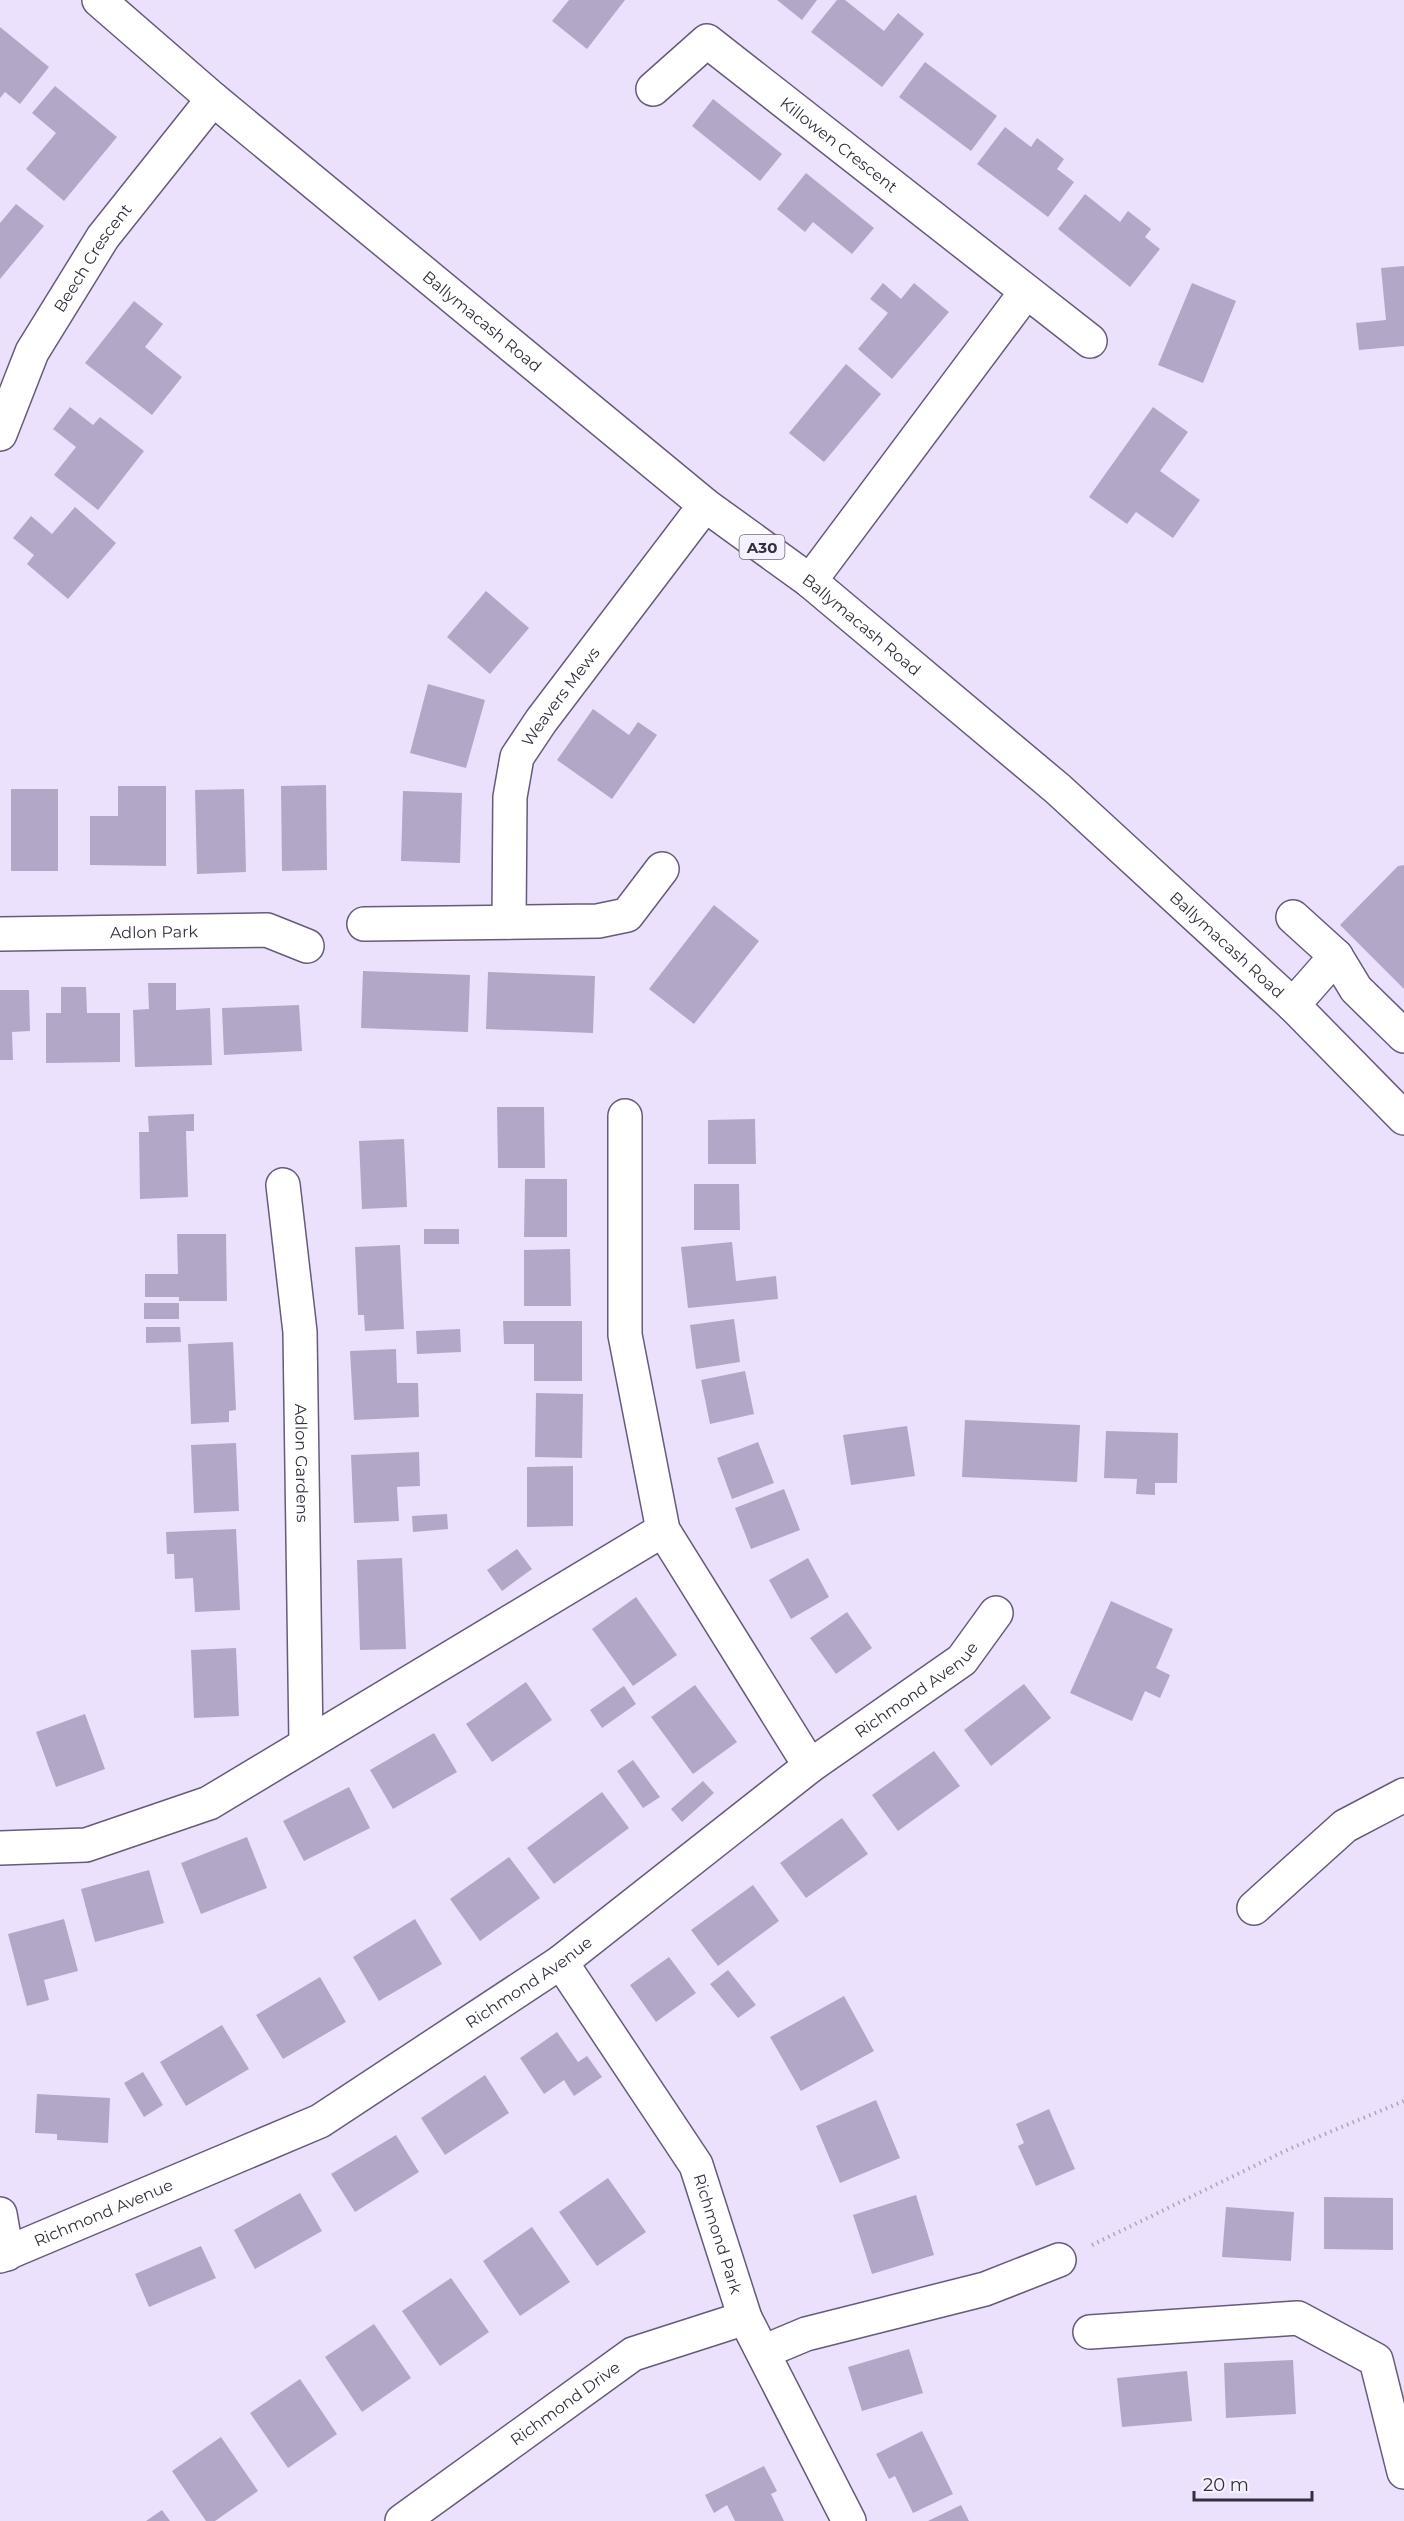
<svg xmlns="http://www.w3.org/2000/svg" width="1404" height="2521" font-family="Montserrat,sans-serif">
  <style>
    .building { fill: #b3a7c7 }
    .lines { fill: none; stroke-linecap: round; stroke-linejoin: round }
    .minor-casing { stroke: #675b78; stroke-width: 36 }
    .major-casing { stroke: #675b78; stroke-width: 36 }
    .path { stroke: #ada5bb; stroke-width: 4; stroke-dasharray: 1.5 4.5; stroke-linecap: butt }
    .minor { stroke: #fff; stroke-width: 33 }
    .major { stroke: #fff; stroke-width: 33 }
    .labels { text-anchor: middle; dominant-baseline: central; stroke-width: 5; stroke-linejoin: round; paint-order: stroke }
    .shield { fill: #f6f1ff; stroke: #6e6976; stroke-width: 1.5 }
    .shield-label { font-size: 15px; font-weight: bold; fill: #342f3c }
    .street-label { font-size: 16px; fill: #342f3c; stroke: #f6f1ff }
  </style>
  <rect width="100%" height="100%" fill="#ebe1fc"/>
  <!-- building -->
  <path class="building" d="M569,0H625L587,49L552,21Z
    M777,0H817L802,20Z
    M837,0H845L884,31L898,13L924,34L882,87L811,32Z
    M0,27L49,67L20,104L5,92L0,98Z
    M925,62L997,116L971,151L899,97Z
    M55,86L117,137L64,201L26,169L56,133L32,113Z
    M713,99L782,154L760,181L692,126Z
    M1005,127L1031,147L1037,138L1064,159L1057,169L1074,182L1048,217L977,164Z
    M806,173L874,228L852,254L813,222L805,232L777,209Z
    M1085,194L1120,222L1128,211L1151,229L1145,237L1160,249L1130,287L1058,229Z
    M16,204L44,226L0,279V223Z
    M1404,266V346L1359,350L1356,323L1386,320L1381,268Z
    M883,283L901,299L914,283L949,312L892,379L858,349L888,313L870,299Z
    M1192,283L1236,301L1203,383L1158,365Z
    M134,301L163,324L145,347L182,377L152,415L85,363Z
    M846,364L881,394L824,462L789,433Z
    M70,407L93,425L100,417L144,451L98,510L54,475L76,447L53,429Z
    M1153,407L1188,432L1160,471L1200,500L1173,538L1136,512L1127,524L1089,497Z
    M75,507L116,543L68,599L27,564L34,555L13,538L31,516L52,534Z
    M486,591L529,628L490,674L447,637Z
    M428,684L485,700L466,768L410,753Z
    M593,709L629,735L638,722L657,735L612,799L557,760Z
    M326,785L327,870L282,871L281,786Z
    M118,786H166V866L90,865V816H118Z
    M11,789H58V871H11Z
    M244,789L246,872L197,874L195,790Z
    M403,791L462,793L460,863L401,861Z
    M1404,865V989L1340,925L1398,866Z
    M714,905L759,941L694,1024L649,989Z
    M363,971L470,975L468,1032L361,1028Z
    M488,972L595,976L593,1033L486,1029Z
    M148,983H176V1010L210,1008L212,1065L135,1067L133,1010L149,1009Z
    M61,987H86L87,1013H120V1062L46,1063V1013H61Z
    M0,990H29L30,1031L12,1032L13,1060H0Z
    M299,1005L302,1051L224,1055L222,1008Z
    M497,1107H544L545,1168H498Z
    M194,1114V1131H186L188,1197L140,1199L139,1132H149L148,1116Z
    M755,1119L756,1164H708V1120Z
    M404,1139L407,1207L362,1209L359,1141Z
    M525,1179H567V1237H524Z
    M694,1184H739L740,1230H694Z
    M424,1229H459V1244H424Z
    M177,1234H226L227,1301H179V1297H145V1274H178Z
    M732,1242L736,1281L776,1276L778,1299L688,1308L681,1247Z
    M400,1245L404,1329L365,1331L364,1315H358L355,1247Z
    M570,1249L571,1306H524V1250Z
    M144,1303H179V1319H144Z
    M734,1319L740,1362L696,1369L690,1325Z
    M503,1321H582V1381H534V1344H504Z
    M146,1327H180L181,1342L146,1343Z
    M460,1329L461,1352L417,1354L416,1331Z
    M233,1342L236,1410L229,1411V1422L191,1424L188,1344Z
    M396,1349L397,1383H418L419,1417L354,1420L350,1351Z
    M745,1371L754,1414L710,1424L701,1380Z
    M536,1393L583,1394L582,1458L535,1457Z
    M965,1420L1080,1425L1077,1482L962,1477Z
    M907,1426L915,1476L851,1485L843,1435Z
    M1106,1431L1178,1433L1177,1483H1155V1495L1136,1494L1137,1479L1104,1478Z
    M758,1442L774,1483L732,1499L717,1458Z
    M236,1443L239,1511L194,1513L191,1445Z
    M419,1452L420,1486L397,1487L399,1521L354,1523L351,1455Z
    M573,1466V1526L527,1527V1467Z
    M784,1489L800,1530L751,1549L735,1508Z
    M447,1514L448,1529L413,1532L412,1516Z
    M236,1529L240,1610L195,1612L193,1578L175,1579L174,1554H167L166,1532Z
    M517,1549L532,1569L502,1591L487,1570Z
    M402,1558L406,1649L360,1650L357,1560Z
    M808,1558L829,1597L791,1619L769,1580Z
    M636,1597L677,1655L633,1686L592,1629Z
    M1111,1601L1173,1629L1156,1668L1170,1675L1160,1698L1145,1691L1132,1721L1070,1693Z
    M847,1612L872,1648L836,1674L810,1638Z
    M236,1648L239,1716L194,1718L191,1650Z
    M526,1682L552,1720L492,1762L466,1724Z
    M1024,1684L1051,1718L991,1766L964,1730Z
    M695,1685L737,1742L693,1774L651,1717Z
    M624,1686L636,1704L602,1728L590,1710Z
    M85,1714L105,1769L56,1787L36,1732Z
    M434,1733L457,1772L393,1809L370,1770Z
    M934,1751L960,1786L898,1831L872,1795Z
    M633,1760L660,1797L643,1808L617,1771Z
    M703,1781L714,1793L682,1822L671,1809Z
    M349,1787L370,1828L304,1861L283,1821Z
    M602,1792L629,1828L554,1884L527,1848Z
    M842,1818L868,1854L806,1898L780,1863Z
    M247,1837L267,1888L201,1914L181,1863Z
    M509,1857L540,1898L480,1941L450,1899Z
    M149,1870L164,1923L95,1942L81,1889Z
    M753,1885L779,1921L718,1966L691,1930Z
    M64,1919L78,1971L44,1980L49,2000L27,2006L8,1934Z
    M415,1919L442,1964L379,2001L353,1957Z
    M669,1957L696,1993L656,2022L630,1985Z
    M728,1970L756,2005L738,2018L710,1984Z
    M320,1977L346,2022L283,2059L256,2015Z
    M844,1996L874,2051L801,2091L770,2037Z
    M222,2025L249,2069L186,2106L160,2062Z
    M557,2032L578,2062L587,2056L602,2077L574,2096L564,2080L544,2094L520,2058Z
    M143,2072L163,2105L144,2117L124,2083Z
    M485,2075L509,2113L445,2155L421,2118Z
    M37,2094L110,2098L108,2143L57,2140V2134L35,2133Z
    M876,2100L900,2158L840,2183L816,2126Z
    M1049,2109L1075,2169L1036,2186L1018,2146L1024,2143L1016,2124Z
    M396,2135L419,2172L355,2212L331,2174Z
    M608,2178L646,2232L597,2266L559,2212Z
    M300,2193L322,2231L255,2269L234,2230Z
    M916,2195L934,2255L872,2274L853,2215Z
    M1324,2197L1393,2198V2250L1324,2249Z
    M1226,2207L1294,2212L1291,2261L1222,2257Z
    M532,2227L570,2282L520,2316L483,2261Z
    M201,2246L216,2278L149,2307L135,2274Z
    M451,2278L489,2332L440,2366L402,2311Z
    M374,2324L411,2378L362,2412L325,2357Z
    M909,2349L923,2393L862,2411L848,2367Z
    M1293,2360L1296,2414L1226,2418L1224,2363Z
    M1187,2371L1192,2421L1122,2427L1117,2378Z
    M300,2379L337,2434L288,2468L250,2413Z
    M922,2431L953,2494L913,2513L895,2476L889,2479L876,2454Z
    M221,2437L258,2491L215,2521H206L172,2471Z
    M764,2466L777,2491L771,2494L784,2521H735L727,2505L714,2513L705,2495Z
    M961,2505L969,2521H928Z
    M162,2510L170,2521H146Z"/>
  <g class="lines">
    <!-- minor casing -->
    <g class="minor-casing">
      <g id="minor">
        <path id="s1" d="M653,89L707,41L1090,341"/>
        <path id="s2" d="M0,434L32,352L103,237L213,99"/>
        <path d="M810,581L1026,292"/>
        <path d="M1293,917L1336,956L1293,1005"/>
        <path id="s3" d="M509,922L510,797L517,757L541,721L705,505"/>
        <path d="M364,924L598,921L627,915L662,869"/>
        <path id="s4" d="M0,934L267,930L307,946"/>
        <path d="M1336,956L1356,989L1404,1036"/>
        <path d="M625,1116V1335L663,1530L810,1766"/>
        <path id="s5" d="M283,1185L300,1332L306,1743"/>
        <path d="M0,1848L86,1845L209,1803L663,1530"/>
        <path d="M1254,1908L1345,1826L1404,1795"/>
        <path id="s6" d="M561,1962L696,2165L745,2318L849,2521"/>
        <path d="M0,2214L7,2254"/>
        <path id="s7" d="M0,2256L320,2121L561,1962L810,1766L962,1660L996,1613"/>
        <path d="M1090,2332L1298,2318L1376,2360L1404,2472"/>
        <path d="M763,2352L806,2334L985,2289L1059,2260"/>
        <path id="s8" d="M402,2521L633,2354L745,2318"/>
      </g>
    </g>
    <!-- major casing -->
    <g class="major-casing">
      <g id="major">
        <path id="s9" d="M99,0L213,99L705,505L810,581L1058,789L1293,1005L1404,1118"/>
      </g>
    </g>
    <!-- path -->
    <path class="path" d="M1092,2245L1289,2149L1404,2101"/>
    <!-- minor -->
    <use href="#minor" class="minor"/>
    <!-- major -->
    <use href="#major" class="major"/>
  </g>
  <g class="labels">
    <!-- shield labels -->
    <rect class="shield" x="739.5" y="535" width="45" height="24" rx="4.5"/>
    <g class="shield-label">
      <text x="762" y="547">A30</text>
    </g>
    <!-- street labels -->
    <g class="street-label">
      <text stroke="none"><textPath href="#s1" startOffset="240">Killowen Crescent</textPath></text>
      <text stroke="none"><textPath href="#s2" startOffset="200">Beech Crescent</textPath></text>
      <text stroke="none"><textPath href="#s9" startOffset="500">Ballymacash Road</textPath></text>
      <text stroke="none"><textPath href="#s9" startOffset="986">Ballymacash Road</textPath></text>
      <text stroke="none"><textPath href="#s3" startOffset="240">Weavers Mews</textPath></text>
      <text stroke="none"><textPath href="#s4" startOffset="154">Adlon Park</textPath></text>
      <text stroke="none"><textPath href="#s9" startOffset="1472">Ballymacash Road</textPath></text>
      <text stroke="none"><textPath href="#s5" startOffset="279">Adlon Gardens</textPath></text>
      <text stroke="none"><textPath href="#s7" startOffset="1084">Richmond Avenue</textPath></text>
      <text stroke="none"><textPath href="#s7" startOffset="598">Richmond Avenue</textPath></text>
      <text stroke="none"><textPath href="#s7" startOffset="112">Richmond Avenue</textPath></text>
      <text stroke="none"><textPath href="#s6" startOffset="316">Richmond Park</textPath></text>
      <text stroke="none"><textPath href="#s8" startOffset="201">Richmond Drive</textPath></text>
    </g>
  </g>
  <!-- scale -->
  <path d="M1194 2491v9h118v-9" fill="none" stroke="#342f3c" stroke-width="3"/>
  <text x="1203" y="2491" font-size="18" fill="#342f3c" stroke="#f6f1ff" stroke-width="4.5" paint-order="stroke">20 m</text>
</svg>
